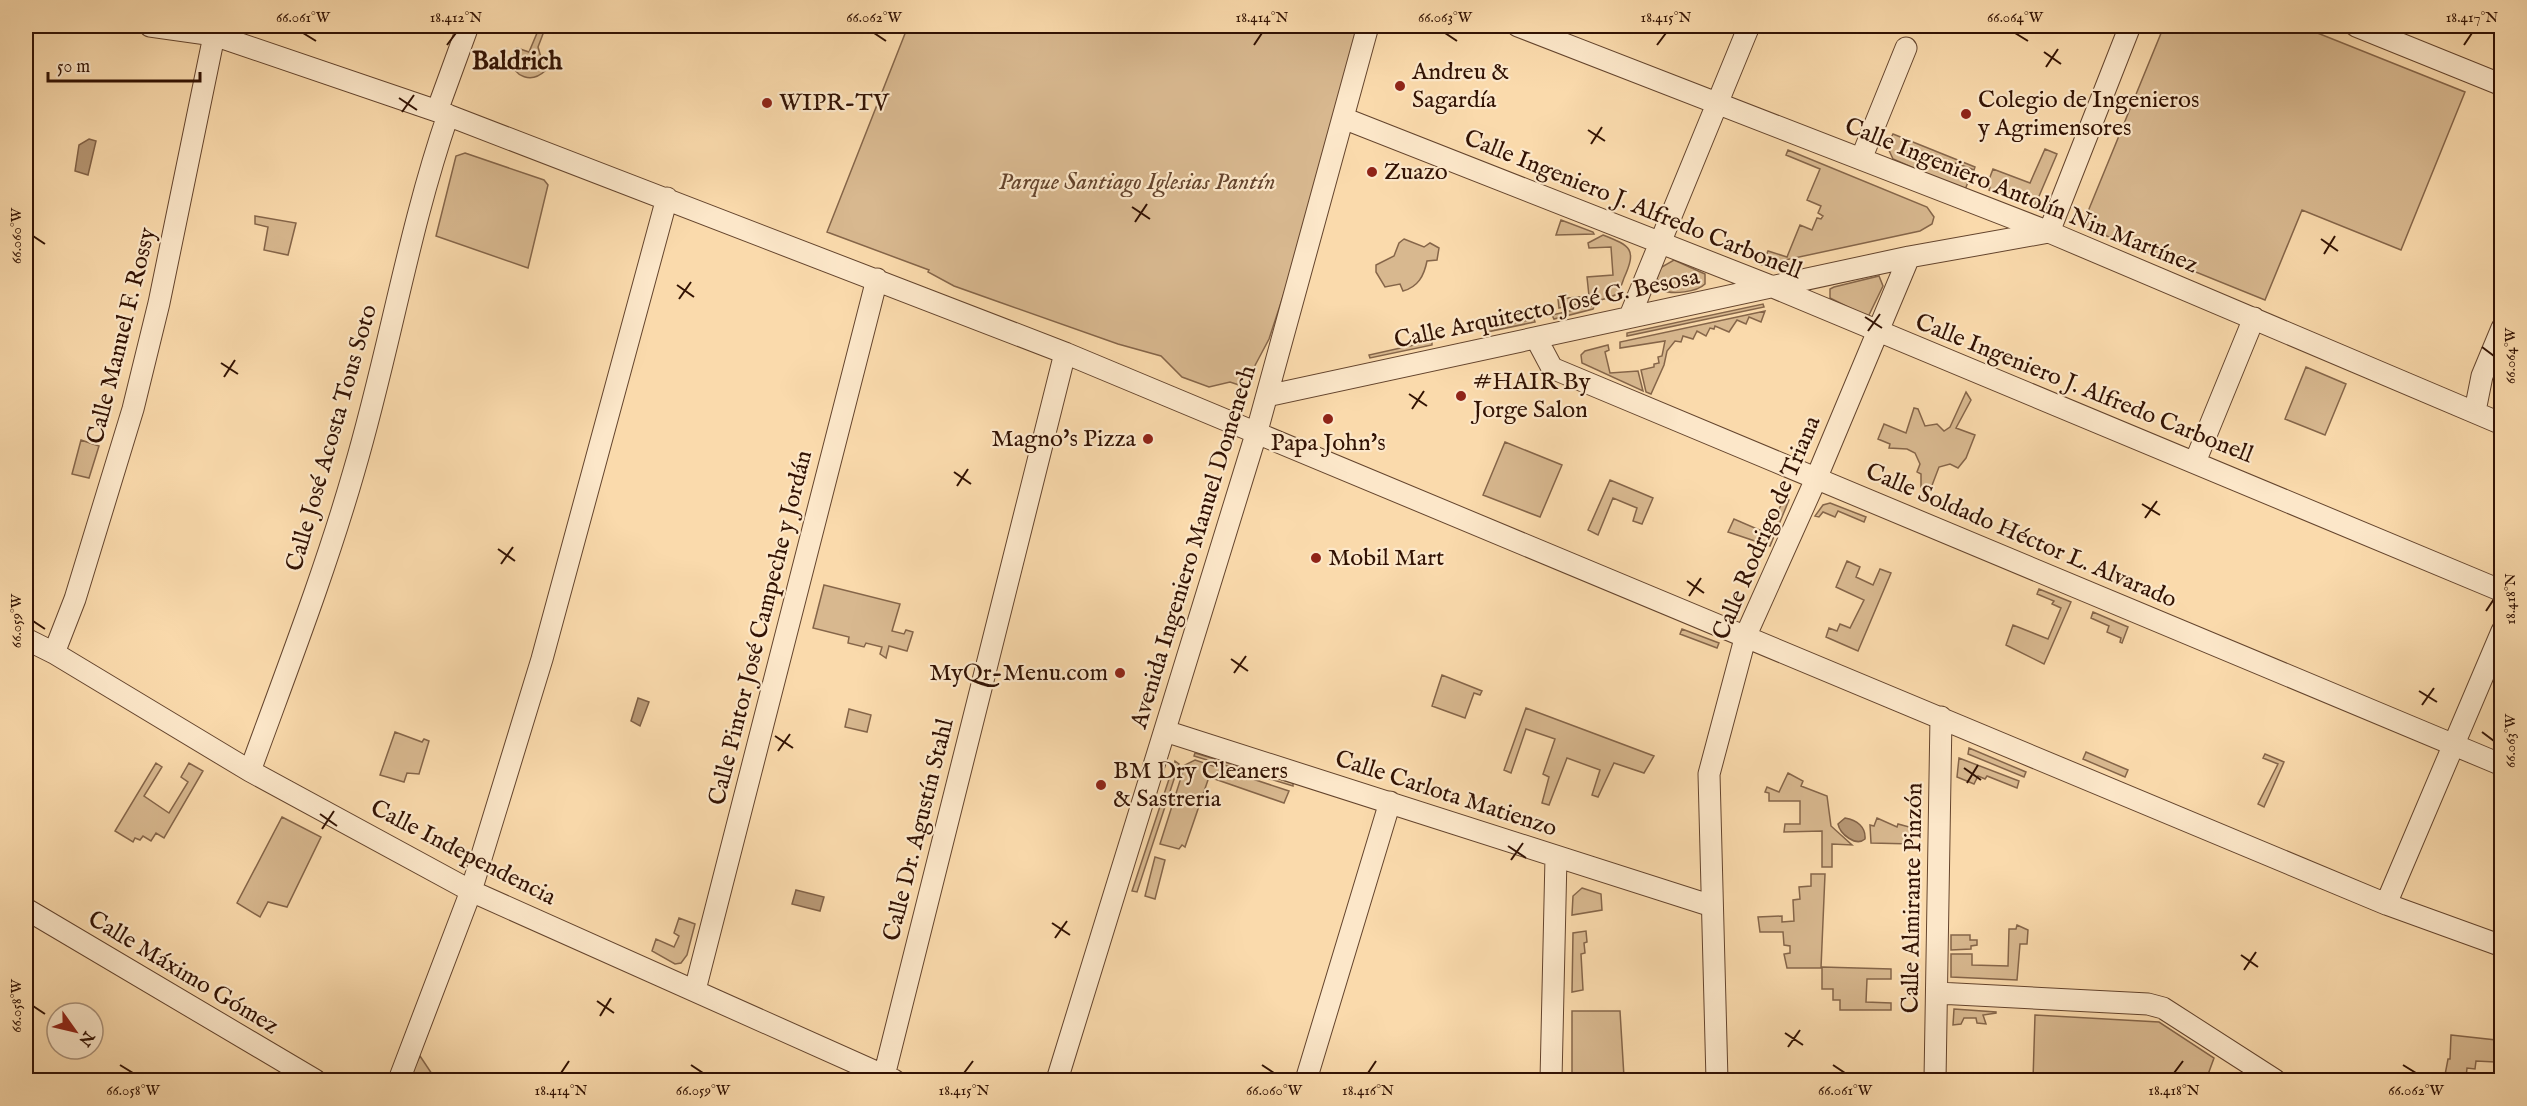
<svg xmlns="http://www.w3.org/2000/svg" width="2527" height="1106" font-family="'IM FELL English',serif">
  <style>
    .green { fill: #d8b88f; stroke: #856549; stroke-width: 1.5 }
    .water { fill: #b69673; stroke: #816146; stroke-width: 1.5 }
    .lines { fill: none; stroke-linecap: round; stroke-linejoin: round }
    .minor-casing { stroke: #64442d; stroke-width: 23 }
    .minor { stroke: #fce7c9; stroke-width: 21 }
    .ticks { fill: none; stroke: #321203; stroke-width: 2 }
    .poi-dot { fill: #8f2418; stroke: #fce7c9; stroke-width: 2 }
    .labels { text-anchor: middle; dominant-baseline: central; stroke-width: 4.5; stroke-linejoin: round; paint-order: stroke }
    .poi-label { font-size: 24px; fill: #321203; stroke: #fce7c9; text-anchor: start }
    .park-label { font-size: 24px; font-style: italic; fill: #64442d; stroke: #fce7c9 }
    .street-label { font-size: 24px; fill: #321203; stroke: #fce7c9 }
    .neighbourhood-label { font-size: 26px; font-weight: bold; fill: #321203; stroke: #fce7c9 }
    .neatline { fill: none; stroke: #321203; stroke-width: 2 }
    .ticks-label { font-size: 15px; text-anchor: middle; fill: #321203 }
  </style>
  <rect width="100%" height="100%" fill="#fadaac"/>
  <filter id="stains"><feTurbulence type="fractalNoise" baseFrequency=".00333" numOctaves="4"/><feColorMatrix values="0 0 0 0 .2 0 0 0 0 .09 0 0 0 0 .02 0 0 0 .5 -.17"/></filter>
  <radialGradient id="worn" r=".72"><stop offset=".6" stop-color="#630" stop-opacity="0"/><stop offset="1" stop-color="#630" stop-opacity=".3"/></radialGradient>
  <!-- green -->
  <path class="green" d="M540,26H546L538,47L545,71C532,83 514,78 511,60L517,48L529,52Z
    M908,26H1358L1302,239L1269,339L1251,373L1241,377L1239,385L1230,382L1209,387L1182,377L1161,356L1118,344L999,302L954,286L928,272L929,270L827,232Z
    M2164,26H2300L2465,92L2401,250L2302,210L2265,300L2082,226Z
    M1893,134L1975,167L1974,170L1956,163L1951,168L1953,176L1968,182L1965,190L1893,159L1887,146Z
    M2045,149L2057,154L2034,208L1989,190L1990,187L1987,185L1993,169L2030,183Z
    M1788,150L1927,207L1934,217L1932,224L1920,231L1762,265L1768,251L1787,257L1800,225L1812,230L1817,218L1821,219L1823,216L1818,213L1821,206L1807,200L1820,169L1786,155Z
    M465,153L544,180L548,185L528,268L436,236L456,156Z
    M255,216L296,223L288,255L264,250L268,227L255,224Z
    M1561,220L1593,232L1594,234L1556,235Z
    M1603,235C1631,246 1637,249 1624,278C1622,283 1620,292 1615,295C1603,302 1573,304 1559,308L1558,299L1589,296L1587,277L1613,275L1611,247L1589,248L1588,243Z
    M1404,239L1424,247L1430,243L1439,248L1437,260L1427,261C1424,276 1418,287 1403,291L1400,284L1385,287L1376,272V265L1394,256L1399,243Z
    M1674,260L1705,274V284C1697,292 1672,295 1662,290L1657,278L1660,268Z
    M1879,276L1883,286L1868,317L1830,298V289L1834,287Z
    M1763,304L1764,307L1627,336V333Z
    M1595,305L1593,309L1554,319L1552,315Z
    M1765,311L1761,322L1749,317L1746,324L1737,320L1729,332L1715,326L1714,329L1710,328L1706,336L1697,331L1693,339L1683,336L1681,342L1675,341L1667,351L1664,365L1651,394L1646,392L1641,370L1654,367V364L1659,363L1658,357L1662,356L1665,341L1620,348V342Z
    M1534,319L1535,322L1487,332V328Z
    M1432,341V345L1370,358L1369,355Z
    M1608,345L1609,350L1605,352L1610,373L1638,371L1643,391L1582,363L1581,355L1585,351Z
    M2306,367L2346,384L2325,435L2285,419Z
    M1966,392L1971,400L1956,428L1975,435L1966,458L1958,468L1950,464L1939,467L1931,488L1921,487V474L1917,472L1920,464L1915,453L1907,449L1889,448L1890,444L1878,439L1884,424L1906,433L1914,408L1918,409L1925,426L1937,424L1944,431L1950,427Z
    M81,440L99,446L89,478L72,474Z
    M1505,442L1562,465L1540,517L1483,495Z
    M1610,480L1653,498L1642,524L1633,521L1637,508L1613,498L1598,535L1588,530Z
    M1784,498L1789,500L1770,546L1728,532L1734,519L1764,532L1772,514L1776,516Z
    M1830,503L1866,517L1864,522L1838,511L1835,517L1823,512L1819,517L1815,516L1823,505Z
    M1847,561L1860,567L1856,577L1873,585L1880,569L1891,573L1858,651L1826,637L1829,628L1837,631L1840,624L1850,628L1864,600L1836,587Z
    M824,585L900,604L892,631L904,634L906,630L913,632L907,651L889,646L886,658L880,654L882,647L866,643L864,647L848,643L849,637L813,628Z
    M2039,589L2071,602L2044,664L2006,645L2013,625L2048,639L2061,608L2052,604L2054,601L2037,594Z
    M2093,612L2128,627L2122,643L2120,642L2121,638L2107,632L2109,626L2091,618Z
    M1682,629L1719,643L1717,648L1680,634Z
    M1442,675L1482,691L1480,695L1474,693L1465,718L1432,706Z
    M1526,708L1654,756L1644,773L1614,763L1598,797L1592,795L1600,770L1567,758L1549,805L1542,803L1549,777L1543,774L1555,739L1526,729L1511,773L1504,770Z
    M849,709L871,715L867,732L845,727Z
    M395,732L422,742L424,739L429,741L419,774L407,773L404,782L380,775Z
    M1969,748L2026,772L2024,777L1968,754Z
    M2086,752L2128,770L2125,777L2083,759Z
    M1195,753L1293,783V786L1194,756Z
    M2265,754L2284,762L2264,807L2258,804L2278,764L2263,758Z
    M1959,758L2019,781L2017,788L1987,776L1985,779L1978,776L1974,784L1957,777Z
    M1195,760L1289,791L1284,803L1209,777L1185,847L1182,845L1179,849L1160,844L1185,765Z
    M1175,761L1179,764L1137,892L1132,891Z
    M156,763L162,767L144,796L169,813L188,782L181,777L189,763L203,771L164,838L156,833L151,841L143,836L140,840L135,838L133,842L115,831Z
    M1788,773L1803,781L1801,786L1827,796L1831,826L1852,845L1832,844V867H1822V831L1784,832L1785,824H1800V801H1769V793L1765,792L1767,787L1779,792Z
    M282,817L321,837L287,907L268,902L260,917L237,903Z
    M1877,818L1897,827L1898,824L1913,828V844L1871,843L1870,825L1874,826Z
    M1155,857L1165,860L1155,899L1145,896Z
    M1811,874H1825L1821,968H1787L1784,954L1790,953V946L1784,945L1783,932H1760L1758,917L1782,916V922L1794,921L1793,900L1800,899L1799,887L1811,886Z
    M1582,888L1601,894L1602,910L1572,915L1573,896Z
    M679,918L695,924L687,955L681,963L675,964L652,951L656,939L674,947L679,936L674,933Z
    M2017,925L2028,930L2027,944H2020L2017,980L1951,977V954H1972V965L2008,966L2009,929H2016Z
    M1586,931L1587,942L1584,943L1585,953L1581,954L1583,990L1572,992L1573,933Z
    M1951,935H1970V940H1977V945L1971,946V949L1951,950Z
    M1822,967L1891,969V979H1867L1866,1002L1891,1003V1010H1840V1000H1833V989H1822Z
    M1954,1009L1996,1012V1013L1983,1015L1986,1024L1977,1023L1976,1018H1964L1961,1024L1953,1025Z
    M1572,1011H1620L1624,1077H1572Z
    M2035,1015L2159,1022L2214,1058L2206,1080H2033Z
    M2451,1035L2496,1040L2495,1062L2476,1061L2475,1069L2467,1068L2466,1078L2456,1077L2453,1080H2444L2448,1059H2450Z
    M420,1056L436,1080H408Z"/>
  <!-- water -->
  <path class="water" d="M89,139L96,141L88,175L75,171L79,145Z
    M638,698L649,702L640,726L631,721Z
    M1845,818C1857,820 1866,827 1865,839C1856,847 1840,834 1838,824Z
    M796,890L824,897L820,911L792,904Z"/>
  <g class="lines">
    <!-- minor casing -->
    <g class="minor-casing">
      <path id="minor" d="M150,26L214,35L437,111L1065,353L2386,904L2502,946
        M1518,26L2049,232L2502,424
        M2356,26L2502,85
        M437,111L468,26
        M1343,118L1773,287L2502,591
        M1861,159L1906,48
        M1630,316L1749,26
        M1536,338L1552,368L2502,765
        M1267,396L1909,257L2049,232L2130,26
        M2475,411L2482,376L2502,328
        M2195,462L2254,318
        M26,639L54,653L250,771L471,891L894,1080
        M54,653L75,599L133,409L159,303L216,26
        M1165,731L1712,906
        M250,771C286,672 325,572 354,471C389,353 408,231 448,115
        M2386,904L2502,631
        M26,909L315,1080
        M695,990L877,279
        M1937,993L2148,1004L2163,1008L2275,1080
        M884,1076L1065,353
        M399,1080L471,891L542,659L667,198
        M1057,1080L1257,431L1368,26
        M1306,1080L1390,802
        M1551,1080L1556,857
        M1717,1080L1709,774L1746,635L1816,479L1909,257
        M1935,1080L1941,717"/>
    </g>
    <!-- minor -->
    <use href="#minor" class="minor"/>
  </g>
  <!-- ticks -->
  <path class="ticks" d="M303,33L316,41M874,33L886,41M1445,33L1457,41M2015,33L2028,41M447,45L456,33M1254,45L1262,33M1657,45L1666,33M2464,45L2472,33M2044,52L2061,64M2046,67L2058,49M399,98L417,110M402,112L414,95M1588,130L1605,141M1591,144L1602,127M1132,207L1150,219M1135,222L1147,204M33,236L45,244M2321,239L2338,251M2324,254L2335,236M677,285L694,297M679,299L691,282M1865,317L1882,328M1868,331L1880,314M2482,347L2494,356M221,363L238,374M224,377L235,360M1409,394L1427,406M1412,409L1424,391M954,472L971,484M957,486L968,469M2142,504L2160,515M2145,518L2157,501M498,549L515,561M501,564L513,547M1687,581L1704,593M1689,596L1701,578M2486,611L2494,599M33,621L45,629M1231,659L1248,671M1234,673L1246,656M2419,691L2437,702M2422,705L2434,688M2482,732L2494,741M775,736L793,748M778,751L790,734M1964,768L1981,780M1967,783L1978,765M320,814L337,826M322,829L334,811M1508,846L1526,858M1511,860L1523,843M1052,923L1070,935M1055,938L1067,921M2241,955L2258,967M2244,970L2256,952M597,1001L614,1013M33,1006L45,1014M600,1016L611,998M1785,1033L1803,1045M1788,1047L1800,1030M120,1065L133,1073M691,1065L703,1073M1262,1065L1274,1073M1833,1065L1845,1073M2403,1065L2416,1073M561,1073L569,1061M964,1073L973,1061M1368,1073L1376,1061M2174,1073L2183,1061"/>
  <!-- markers -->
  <g class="poi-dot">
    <circle cx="1400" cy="86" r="6"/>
    <circle cx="767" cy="103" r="6"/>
    <circle cx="1966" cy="114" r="6"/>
    <circle cx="1372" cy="172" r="6"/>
    <circle cx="1461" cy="396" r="6"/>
    <circle cx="1328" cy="419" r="6"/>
    <circle cx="1148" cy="439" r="6"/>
    <circle cx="1316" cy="558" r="6"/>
    <circle cx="1120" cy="673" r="6"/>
    <circle cx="1101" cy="785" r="6"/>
  </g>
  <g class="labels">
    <!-- poi labels -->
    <g class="poi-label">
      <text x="1412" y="72">Andreu &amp;<tspan x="1412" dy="28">Sagardía</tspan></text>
      <text x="1978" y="100">Colegio de Ingenieros<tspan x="1978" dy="28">y Agrimensores</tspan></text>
      <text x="779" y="103">WIPR-TV</text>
      <text x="1384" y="172">Zuazo</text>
      <text x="1473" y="382">#HAIR By<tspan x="1473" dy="28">Jorge Salon</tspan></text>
      <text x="1136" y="439" text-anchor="end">Magno's Pizza</text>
      <text x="1328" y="443" text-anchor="middle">Papa John's</text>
      <text x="1328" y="558">Mobil Mart</text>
      <text x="1108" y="673" text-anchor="end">MyQr-Menu.com</text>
      <text x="1113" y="771">BM Dry Cleaners<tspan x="1113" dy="28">&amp; Sastreria</tspan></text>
    </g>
    <!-- park labels -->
    <g class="park-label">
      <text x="1137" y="182">Parque Santiago Iglesias Pantín</text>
    </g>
    <!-- street labels -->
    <g class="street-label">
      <text transform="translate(2021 196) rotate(22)">Calle Ingeniero Antolín Nin Martínez</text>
      <text transform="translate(1633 205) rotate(22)">Calle Ingeniero J. Alfredo Carbonell</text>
      <text transform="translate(1547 309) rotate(-12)">Calle Arquitecto José G. Besosa</text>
      <text transform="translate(122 336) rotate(-76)">Calle Manuel F. Rossy</text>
      <text transform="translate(2084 389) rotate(22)">Calle Ingeniero J. Alfredo Carbonell</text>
      <text transform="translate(332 438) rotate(-74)">Calle José Acosta Tous Soto</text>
      <text transform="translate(1767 528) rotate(-67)">Calle Rodrigo de Triana</text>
      <text transform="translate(2021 536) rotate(23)">Calle Soldado Héctor L. Alvarado</text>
      <text transform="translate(1194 547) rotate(-73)">Avenida Ingeniero Manuel Domenech</text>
      <text transform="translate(761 628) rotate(-76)">Calle Pintor José Campeche y Jordán</text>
      <text transform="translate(1446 794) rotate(18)">Calle Carlota Matienzo</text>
      <text transform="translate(919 830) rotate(-76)">Calle Dr. Agustín Stahl</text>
      <text transform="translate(463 853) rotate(27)">Calle Independencia</text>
      <text transform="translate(1913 898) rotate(-89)">Calle Almirante Pinzón</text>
      <text transform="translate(183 973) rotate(31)">Calle Máximo Gómez</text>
    </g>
    <!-- neighbourhood labels -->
    <g class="neighbourhood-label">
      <text x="517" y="61">Baldrich</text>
    </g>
  </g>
  <!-- margin -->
  <rect width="2527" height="1106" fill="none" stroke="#fadaac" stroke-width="66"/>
  <!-- north arrow -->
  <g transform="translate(75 1031) rotate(124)"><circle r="28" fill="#fce7c9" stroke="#ab927a" stroke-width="1.5"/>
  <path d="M0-4.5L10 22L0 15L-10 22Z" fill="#8f2418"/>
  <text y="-9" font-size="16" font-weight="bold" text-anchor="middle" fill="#321203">N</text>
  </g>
  <!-- scale -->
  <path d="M48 72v9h152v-9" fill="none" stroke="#321203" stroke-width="3"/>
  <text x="57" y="72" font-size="18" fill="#321203" stroke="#fce7c9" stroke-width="4.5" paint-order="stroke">50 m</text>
  <rect x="33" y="33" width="2461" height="1040" class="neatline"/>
  <g class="ticks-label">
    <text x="303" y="22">66.061°W</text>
    <text x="456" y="22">18.412°N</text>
    <text x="874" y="22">66.062°W</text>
    <text x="1262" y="22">18.414°N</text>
    <text x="1445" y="22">66.063°W</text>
    <text x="1666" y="22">18.415°N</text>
    <text x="2015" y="22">66.064°W</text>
    <text x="2472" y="22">18.417°N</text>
    <text transform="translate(16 236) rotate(-90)" y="5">66.060°W</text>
    <text transform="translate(2510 356) rotate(-90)" y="5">66.064°W</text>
    <text transform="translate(2510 599) rotate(-90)" y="5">18.418°N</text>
    <text transform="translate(16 621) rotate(-90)" y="5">66.059°W</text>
    <text transform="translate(2510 741) rotate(-90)" y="5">66.063°W</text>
    <text transform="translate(16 1006) rotate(-90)" y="5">66.058°W</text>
    <text x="133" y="1095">66.058°W</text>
    <text x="561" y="1095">18.414°N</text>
    <text x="703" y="1095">66.059°W</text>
    <text x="964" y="1095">18.415°N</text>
    <text x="1274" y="1095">66.060°W</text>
    <text x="1368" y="1095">18.416°N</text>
    <text x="1845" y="1095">66.061°W</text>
    <text x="2174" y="1095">18.418°N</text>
    <text x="2416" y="1095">66.062°W</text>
  </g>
  <rect width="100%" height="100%" filter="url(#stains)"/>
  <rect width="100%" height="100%" fill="url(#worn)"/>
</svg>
